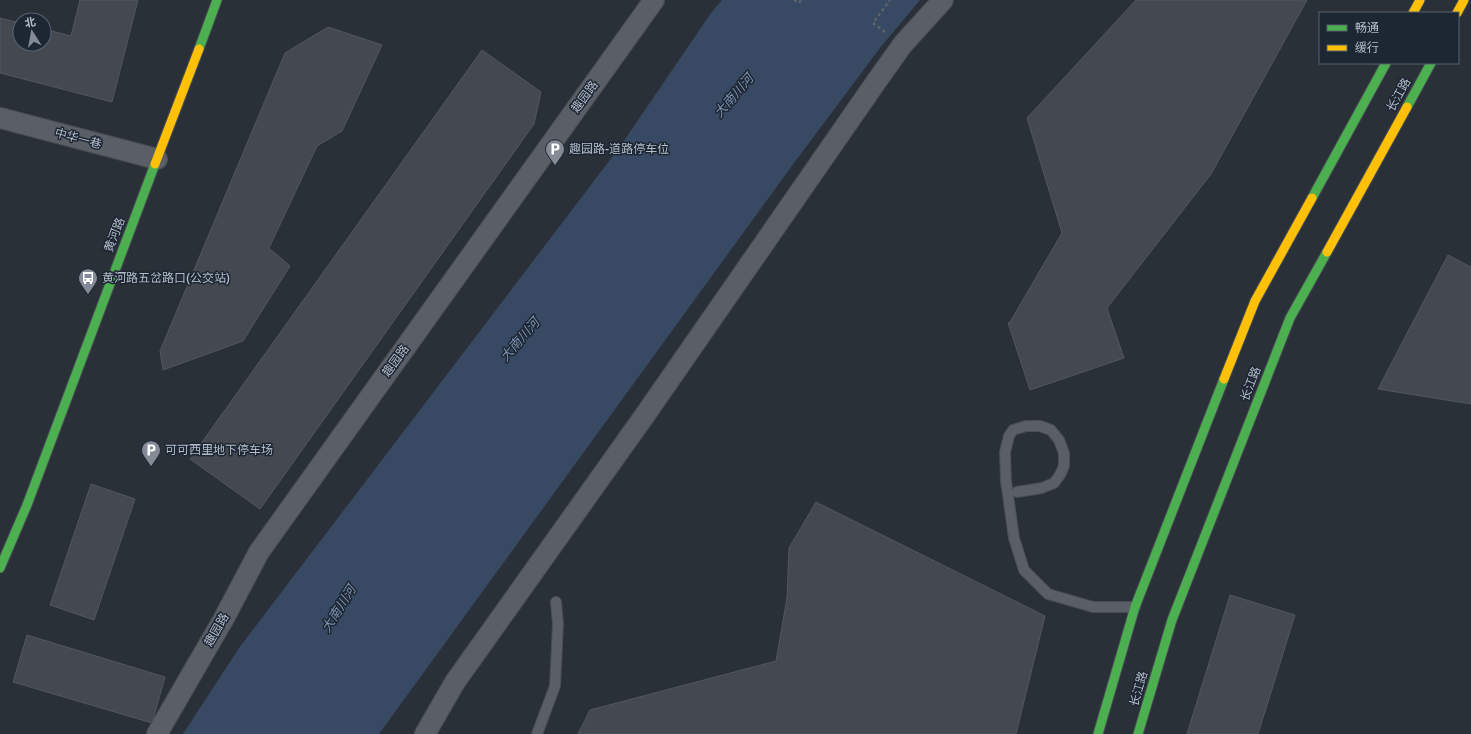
<svg xmlns="http://www.w3.org/2000/svg" width="1471" height="734" font-family="Signika,'Noto Sans SC',sans-serif">
  <style>
    .water { fill: #384963 }
    .building { fill: #444950; stroke: #52575f }
    .lines { fill: none; stroke-linecap: round; stroke-linejoin: round }
    .lane-casing { stroke: #484c53; stroke-width: 12 }
    .street-casing { stroke: #484c53; stroke-width: 22 }
    .fast-casing { stroke: #484c53; stroke-width: 11 }
    .slow-casing { stroke: #484c53; stroke-width: 11 }
    .path { stroke: #5d636a; stroke-width: 2.5; stroke-dasharray: 3 3; stroke-linecap: butt }
    .lane { stroke: #5a5e66; stroke-width: 10 }
    .street { stroke: #5a5e66; stroke-width: 20 }
    .fast { stroke: #4caf50; stroke-width: 9 }
    .slow { stroke: #ffc107; stroke-width: 9 }
    .labels { text-anchor: middle; dominant-baseline: central; stroke-width: 3; stroke-linejoin: round; paint-order: stroke }
    .street-label { font-size: 12px; fill: #b4bcc9; stroke: #1d2633 }
    .poi-label { font-size: 12px; fill: #b4bcc9; stroke: #1d2633; text-anchor: start }
    .water-label { font-size: 13px; font-style: italic; fill: #7c92b1; stroke: #1d2633 }
  </style>
  <rect width="100%" height="100%" fill="#2a3038"/>
  <!-- water -->
  <path class="water" d="M722,0H920L880,48L794,163L379,734H183L239,648L619,148L711,13Z"/>
  <!-- building -->
  <path class="building" d="M80,0H138L112,102L0,73V18L20,23V44H44V29L71,36Z
    M1136,0H1307L1211,174L1107,308L1124,358L1030,390L1008,323L1010,322L1062,233L1027,118Z
    M328,27L382,45L342,131L317,146L269,248L290,266L243,341L163,370L160,351L285,53Z
    M482,50L541,92L534,124L260,509L190,459Z
    M1448,255L1471,267V404L1378,389Z
    M91,484L135,499L94,620L50,605Z
    M816,502L1045,616L1016,734H578L590,710L776,661L787,598L789,548Z
    M1230,595L1295,615L1258,734H1187Z
    M27,635L165,677L152,723L13,682Z"/>
  <g class="lines">
    <!-- lane casing -->
    <g class="lane-casing">
      <path id="lane" d="M1017,492L1042,488L1054,483L1060,475L1064,466V453L1059,440L1051,430L1040,426H1026L1013,430L1009,436L1005,452L1006,481L1014,538L1024,570L1048,594L1093,607H1135
        M537,734L555,686L558,624L556,602"/>
    </g>
    <!-- street casing -->
    <g class="street-casing">
      <path id="street" d="M0,118L157,159
        M157,734L223,620L259,552L654,0
        M425,734L455,682L645,415L876,82L903,44L943,0"/>
    </g>
    <!-- fast casing -->
    <g class="fast-casing">
      <path id="fast" d="M199,49L217,0
        M1407,107L1431,63
        M1312,198L1386,63
        M0,568L27,505L155,164
        M1098,734L1135,607L1224,379
        M1138,734L1172,620L1290,318L1327,252"/>
    </g>
    <!-- slow casing -->
    <g class="slow-casing">
      <path id="slow" d="M1413,13L1420,0
        M1457,13L1464,0
        M155,164L199,49
        M1327,252L1407,107
        M1224,379L1255,301L1312,198"/>
    </g>
    <!-- path -->
    <path class="path" d="M794,0L799,3L801,0
      M885,32L873,23L890,0"/>
    <!-- lane -->
    <use href="#lane" class="lane"/>
    <!-- street -->
    <use href="#street" class="street"/>
    <!-- fast -->
    <use href="#fast" class="fast"/>
    <!-- slow -->
    <use href="#slow" class="slow"/>
  </g>
  <!-- icons -->
  <defs>
    <g id="parking-pin" transform="scale(1)"><path d="M0 17L-7.5 6A9.5 9.5 0 1 1 7.5 6Z" fill="#848b96" stroke="#1d2633"/><path d="M-3.5-5.5H1a3.5 3.5 0 0 1 0 7H-1V5.5H-3.5ZM-1-3.4V-.6H.8a1.4 1.4 0 0 0 0-2.8Z" fill="#fff"/></g>
    <g id="bus-pin" transform="scale(1)"><path d="M0 17L-7.5 6A9.5 9.5 0 1 1 7.5 6Z" fill="#848b96" stroke="#1d2633"/><path d="M-5-6H5V4H4V6H2V4H-2V6H-4V4H-5ZM-3.5-4V0h7V-4ZM-3.5 1.2v1.5H-2V1.2ZM2 1.2v1.5H3.5V1.2Z" fill="#fff"/></g>
  </defs>
  <g fill-rule="evenodd">
    <use href="#parking-pin" x="555" y="149"/>
    <use href="#bus-pin" x="88" y="278"/>
    <use href="#parking-pin" x="151" y="450"/>
  </g>
  <g class="labels">
    <!-- street labels -->
    <g class="street-label">
      <text transform="translate(1399 95) rotate(-61)">长江路</text>
      <text transform="translate(585 97) rotate(-54)">趣园路</text>
      <text transform="translate(78 139) rotate(15)">中华一巷</text>
      <text transform="translate(115 235) rotate(-69)">黄河路</text>
      <text transform="translate(396 361) rotate(-54)">趣园路</text>
      <text transform="translate(1251 384) rotate(-69)">长江路</text>
      <text transform="translate(217 630) rotate(-60)">趣园路</text>
      <text transform="translate(1139 689) rotate(-74)">长江路</text>
    </g>
    <!-- poi labels -->
    <g class="poi-label">
      <text x="569" y="149">趣园路-道路停车位</text>
      <text x="102" y="278">黄河路五岔路口(公交站)</text>
      <text x="165" y="450">可可西里地下停车场</text>
    </g>
    <!-- water labels -->
    <g class="water-label">
      <text transform="translate(734 96) rotate(-49)">大南川河</text>
      <text transform="translate(520 340) rotate(-49)">大南川河</text>
      <text transform="translate(339 609) rotate(-58)">大南川河</text>
    </g>
  </g>
  <!-- legend -->
  <rect x="1319" y="12" width="140" height="52" fill="#1d2633" stroke="#59626f"/>
  <rect x="1327" y="25" width="20" height="6" fill="#4caf50" stroke="#59626f"/>
  <text x="1355" y="32" font-size="12" fill="#b4bcc9">畅通</text>
  <rect x="1327" y="45" width="20" height="6" fill="#ffc107" stroke="#59626f"/>
  <text x="1355" y="52" font-size="12" fill="#b4bcc9">缓行</text>
  <!-- north arrow -->
  <g transform="translate(32 32) rotate(349)"><circle r="19" fill="#1d2633" stroke="#59626f"/>
  <path d="M0-3L7 15L0 10L-7 15Z" fill="#848b96"/>
  <text y="-6" font-size="11" font-weight="bold" text-anchor="middle" fill="#b4bcc9">北</text>
  </g>
</svg>
